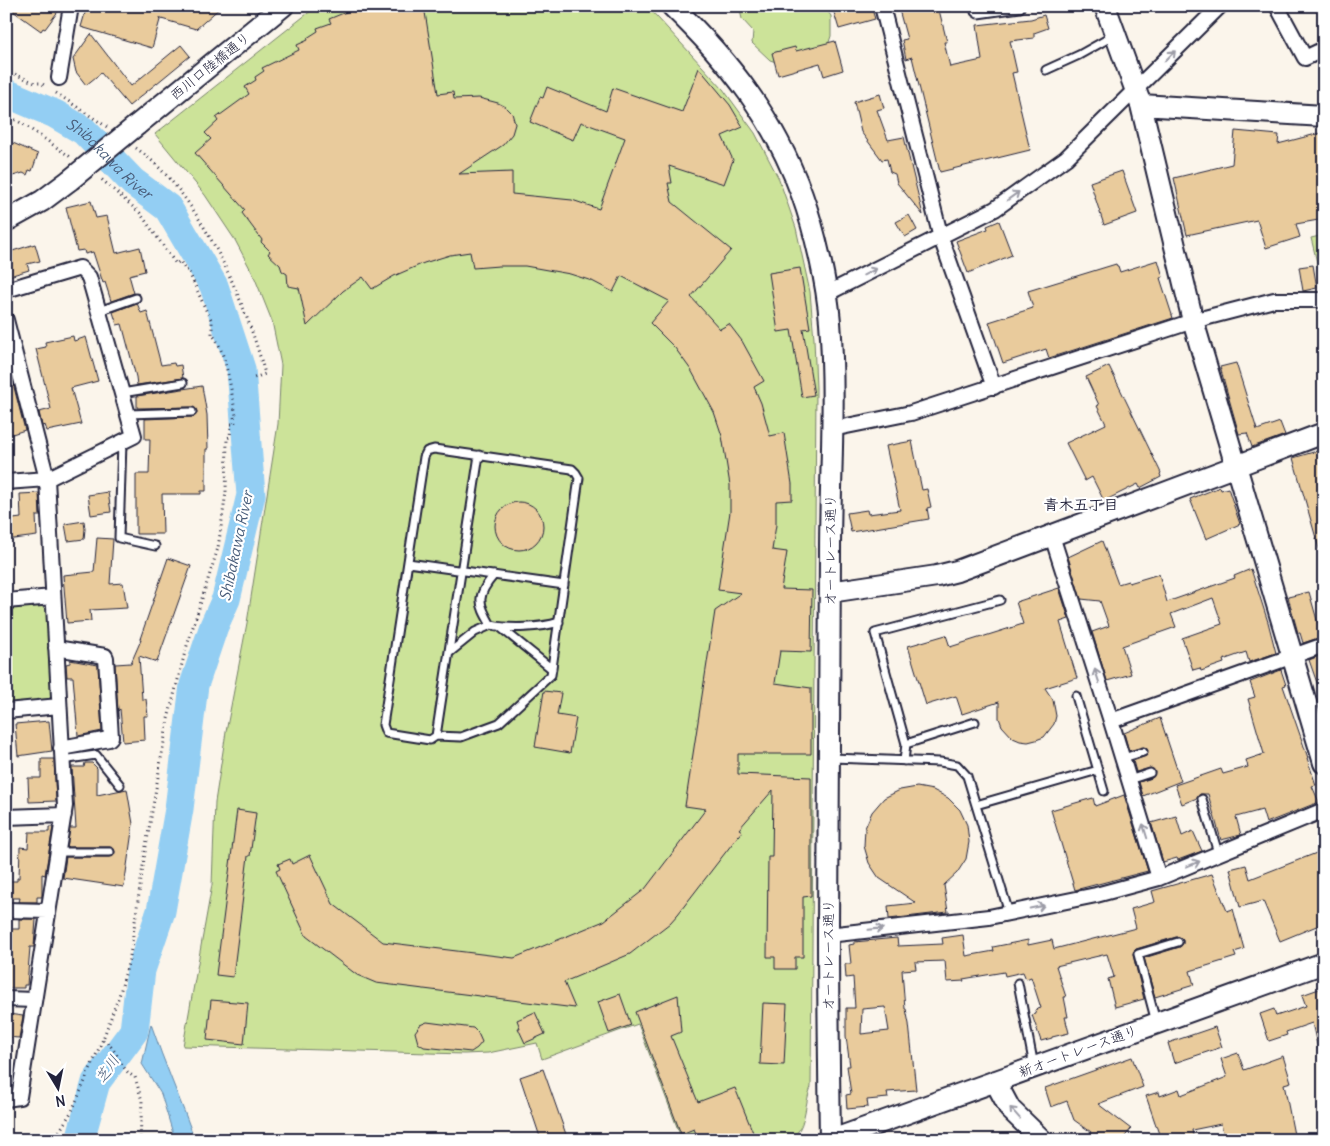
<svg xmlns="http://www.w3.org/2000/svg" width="1330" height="1146" font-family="Delius,'Klee One',sans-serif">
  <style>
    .green { fill: #cce399; stroke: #77826a }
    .water { fill: #93cef3; stroke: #6689a9 }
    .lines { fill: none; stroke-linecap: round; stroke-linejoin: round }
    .river { stroke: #93cef3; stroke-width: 29 }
    .building { fill: #e9cb9c; stroke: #22223b; fill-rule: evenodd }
    .lane-casing { stroke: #22223b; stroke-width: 11 }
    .street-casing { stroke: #22223b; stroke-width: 18 }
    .secondary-casing { stroke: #22223b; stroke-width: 24 }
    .path { stroke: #22223b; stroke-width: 3; stroke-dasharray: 1 4; stroke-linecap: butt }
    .lane { stroke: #fff; stroke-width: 7 }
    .street { stroke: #fff; stroke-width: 14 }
    .secondary { stroke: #fff; stroke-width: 20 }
    .secondary-bridge-casing { stroke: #22223b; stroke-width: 24; stroke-linecap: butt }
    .secondary-bridge { stroke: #fff; stroke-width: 20 }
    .oneway { stroke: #9c9ca7 }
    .labels { text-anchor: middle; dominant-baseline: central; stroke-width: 4.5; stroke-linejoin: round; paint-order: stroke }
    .street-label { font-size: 14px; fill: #22223b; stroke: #fff }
    .water-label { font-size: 15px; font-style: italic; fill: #4a5e7b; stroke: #fff }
    .neighbourhood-label { font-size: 15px; font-weight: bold; fill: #22223b; stroke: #fff }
  </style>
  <rect width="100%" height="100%" fill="#fbf5eb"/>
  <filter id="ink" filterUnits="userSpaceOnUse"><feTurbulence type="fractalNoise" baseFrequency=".02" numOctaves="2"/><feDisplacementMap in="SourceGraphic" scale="10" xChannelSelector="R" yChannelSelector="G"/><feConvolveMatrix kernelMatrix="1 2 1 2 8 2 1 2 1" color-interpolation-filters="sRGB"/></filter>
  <g filter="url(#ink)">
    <!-- green -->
    <path class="green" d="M317,6H647L723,89L755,133L779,179L796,228L810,292L814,339L816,388L811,1087C805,1101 806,1124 796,1134C793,1137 788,1138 784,1140H682L638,1024L542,1059L537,1043L488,1053L464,1054L183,1046L212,885L215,802L226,732L247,623L278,424L281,365L272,321L254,276L235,240L205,195L155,134Z
      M739,6H786L791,8L793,6H824L831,16V36L828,45L779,63L770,60L752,43L753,31L742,19Z
      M1324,235V291L1311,238Z
      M39,605L48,610L51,696L47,701L6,705V609Z"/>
    <!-- water -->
    <path class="water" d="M151,1024C164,1063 181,1101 195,1140H175L161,1094L142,1064Z"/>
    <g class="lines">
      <!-- river -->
      <path class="river" id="s1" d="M6,93L55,114L84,131L133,182L168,208L214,286L241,369L251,495L226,599L214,626L194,685L179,809L161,911L141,970L134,1031L96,1082L80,1140"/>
    </g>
    <!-- building -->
    <path class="building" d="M6,6H62L45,29L43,28L41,31Z
      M87,6H222L196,29L158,18L160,20L152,48L81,27Z
      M350,6H424L438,94L453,92L454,99L479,98L498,103L506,107L512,113L515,124L512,134L503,145L459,174L512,172V194L572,200L599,209L625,138L581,122L573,140L530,122L540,97L543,98L547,87L606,111L613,88L682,112L699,68L730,105L743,127L722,136L733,160L724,184L669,166L672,183H668L672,202L731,250L691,297L720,329L729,324L742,341L764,381L754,387L761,403L770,436L784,433L792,484V500L776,501V525L772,550L787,552L781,589L812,590L811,652L780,651L775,683L811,688V754H738V774L811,777V896L803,897V957H795V969H775V957H767L768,857H772L773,790L739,829L742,831L678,914L670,923L630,954L564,982L575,1008L376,983L357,975L306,936L276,871L280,869L278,864L290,859L292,864L310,855L333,904L383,942L514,958L604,921L645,889L706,809L685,806L715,611L741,593L718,590L730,512V485L722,436L714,412L691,370L675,348L650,323L669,301L621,276L613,292L592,281L570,274L525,266H499L473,268L470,252L450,255L424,263L394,276L372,289L363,277L343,291L307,326L299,288L288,286L287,274L282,271L280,265L268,254L270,251L261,242L262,240L242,213L245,210L195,153L211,139L205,133L218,121L216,118L249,94L245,87L256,80L255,77L264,71L262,68L299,50L297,45L308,40L307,38L318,31L317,28L331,23L329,19L351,10Z
      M832,6H871L875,19L839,29Z
      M898,6H938L947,42H944L950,67L982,60L977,25L1031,19L1044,15L1048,28L1034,33V38L1010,41L1017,72L1012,73L1030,150L940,172L912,57L906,59L902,40L907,39Z
      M91,34L131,86L181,45L190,56L129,106L101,73L86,85L76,72L73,59Z
      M835,41L843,70L824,76L820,63L778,75L772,53L795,47L796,51Z
      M880,94L884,108L877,110L888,140L904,137L923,215L897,183L895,174L890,172L887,159L882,160L861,132L854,102Z
      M1235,131L1279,135L1278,144L1324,132V219L1296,224L1300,237L1266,248L1257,220L1187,235L1174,178L1232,164Z
      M6,140L38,154L32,171L29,170L27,175L23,173L6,178Z
      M1122,171L1137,213L1104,225L1090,182Z
      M91,201L96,218L107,216L116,253L140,247L145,271L129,275L134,293L111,301L105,282L103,283L93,252L85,254L84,250L77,251L66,207Z
      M909,215L917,230L905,237L896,222Z
      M999,221L1012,255L968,273L956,241L988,229L987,226Z
      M35,244L40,261L27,264L29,270L6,277V253Z
      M1158,260L1163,277L1160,278L1173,318L1049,358L1046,349L1003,363L989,322L1033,308L1028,291L1116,264L1117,266H1118L1120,272Z
      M1313,265L1317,288L1303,291L1299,267Z
      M800,268L810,328L803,329L814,395L802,397L791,330L778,332L769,273Z
      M137,303L141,313L147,311L161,365L174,363L175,366L181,365L183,378L137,385L136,377L122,324L117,325L113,312Z
      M73,336L74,341L86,337L98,381L71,388L81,424L47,431L45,425L42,426L39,412L51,409L36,349L46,347L45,342Z
      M1236,363L1257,430L1280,422L1285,435L1252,447L1247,433L1239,434L1220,367Z
      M1109,366L1161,473L1160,474L1161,477L1140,488L1138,484L1104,501L1092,477L1085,481L1066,443L1106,424L1097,406L1099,405L1086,377Z
      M6,368H9L25,430L9,435L6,426Z
      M202,386L207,415L208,449H206V491H201V494H162L163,534H136V474H149L150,439H145V419L192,417L195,416L197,412L196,409L192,407L137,408V396Z
      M912,441L922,490L927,489L931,507L927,508L929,519L851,532L847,513L867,510L868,514L900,510L886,446Z
      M1324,449V551L1320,552L1293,458Z
      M1220,487L1221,490L1228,488L1240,524L1206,539L1190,499Z
      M108,492L111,512L91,515L88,495Z
      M39,493L40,516H36L37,536L6,540V520L21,518L20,494Z
      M495 526a24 24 0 1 1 48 0a24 24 0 1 1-48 0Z
      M84,521L85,529L84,539L68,541L65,524Z
      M97,538L113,539L110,584L123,583L127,608L90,610L91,621L67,623L63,575L94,572Z
      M1102,541L1118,584L1128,581L1129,583L1159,574L1167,602L1235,578L1234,576L1251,569L1268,622L1276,653L1249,662L1246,652L1223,660L1224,663L1201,671L1200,668L1193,670L1182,638L1222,624L1213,598L1171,614L1176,627L1122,646L1131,674L1107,681L1092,632L1109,626L1100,601L1081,599L1068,557Z
      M168,558L191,566L157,662L139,656L142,699H146L148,716H144L145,740L123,742L120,709L118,711L115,664L131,663L141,640L140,639Z
      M1059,588L1069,619L1060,622L1077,678L1045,688L1053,700L1056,716L1054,724L1044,737L1036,740L1028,742L1020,741L1013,738L1002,726L999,718V702L962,714L956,696L926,705L908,646L946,635L950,647L1023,624L1016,602Z
      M1309,592L1321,634L1324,633V636L1303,643L1300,633H1298L1288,597Z
      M1324,654V696L1322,697L1309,660Z
      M70,660L98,665L102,731L78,736L73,677H67L66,664L70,663Z
      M1281,670L1286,685L1283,686L1308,758H1307L1316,785L1312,786L1319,802L1266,823L1262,810L1236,817L1241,835L1221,840L1208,794H1200L1197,798L1182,804L1175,785L1221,769L1223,774L1248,767L1246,760L1264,754L1248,699L1255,697L1250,682Z
      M544,691L561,693L557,715L576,718L570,753L535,747Z
      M1160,718L1181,781L1143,796L1139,782L1152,778L1155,772L1151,768L1136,772L1133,761L1146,756L1148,750L1144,747L1129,751L1124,733Z
      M49,721L52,751L18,756L15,724Z
      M41,759H54L56,801L29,802L28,778H41Z
      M85,763H92L97,768V795L127,789L133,824L124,887L63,878L66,857H110L113,856L115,852L114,849L110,847H67L70,828H76L72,767H84Z
      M917,787L933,790L948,798L960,810L967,825L969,842L966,859L957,873L944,885L948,912L889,919L888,906L916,903L879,878L869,863L864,846L865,828L872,812L884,798L900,790Z
      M1124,795L1148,871L1075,890L1051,810L1093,798L1095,806Z
      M237,810L256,813L250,856H248L233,977L216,975Z
      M1176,816L1182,836L1193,831L1202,851L1178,860L1177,858L1163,862L1151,823Z
      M49,827H53L45,875L42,874V897H37V902H19L20,898H6V881H17V878H19L20,847L28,848L29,832H49Z
      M1319,852L1324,863V923L1280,941L1263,901L1240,907L1230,869L1246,865L1250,879Z
      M1212,874L1227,911L1233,909L1244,949L1234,952L1236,957L1190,971L1194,985L1155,997L1144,958L1180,947L1183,944V940L1180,937H1176L1136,949L1134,951L1133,955L1144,999L1115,1007L1108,979L1114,977L1107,954L1056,966L1066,997H1064L1068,1017H1065L1069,1033L1052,1037V1038L1041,1041L1032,1015L1036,1014L1035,1010L1041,1008L1031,977L1026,979L1023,972L1005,976L1004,972L963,979L964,981L947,982L945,961L915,962L916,969L902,970L905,1009H906L909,1024L916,1090L887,1092L888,1098L867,1100L868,1107L847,1109L846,1095L851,1094L847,1066H850L846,1036V1008H855L853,977L846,978L845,964H851L849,945L854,944V942L897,938L898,946L943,944L942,938L963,935L966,956L994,951L993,947L1028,940V945L1052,940L1054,949L1136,928L1131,909L1155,902L1152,891ZM885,1007L889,1031L861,1034L862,1009Z
      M19,919H36L34,947H30L27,985H24V988H6V929H19Z
      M1319,989L1324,1003V1052L1319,1053L1312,1023L1286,1032L1287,1035L1269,1041L1260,1014L1274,1009L1276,1016L1306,1006L1302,995Z
      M620,994L631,1025L609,1033L598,1002Z
      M678,995L681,1032L671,1036L698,1102L735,1088L756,1140H699L694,1129L681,1134L635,1012Z
      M211,1000L248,1003L244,1044L207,1040Z
      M763,1003L787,1004L784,1065L760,1064Z
      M535,1012L545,1034L525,1043L518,1028H520L517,1020Z
      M8,1014L23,1016L19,1038L6,1037Z
      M427,1022L473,1028L478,1033L482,1042L477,1048L471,1052L424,1047L418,1043L415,1032L420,1025Z
      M1215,1027L1222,1047L1174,1063L1168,1043Z
      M1238,1053L1244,1070L1283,1056L1291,1082L1284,1084L1295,1140H1225L1221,1124L1192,1130L1194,1140H1161L1146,1096L1159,1092L1160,1096L1179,1089L1181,1095L1227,1077L1221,1059Z
      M1132,1057L1143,1087L1098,1104L1131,1129L1122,1140H1085L1091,1132L1074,1120L1067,1101L1051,1107L1045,1088Z
      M543,1069L568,1140H541L520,1077Z"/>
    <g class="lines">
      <!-- lane casing -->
      <g class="lane-casing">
        <path id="lane" d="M974,6L975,12L978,14L1020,8V6
          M1046,70L1079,55L1113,36
          M99,311L136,298
          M122,393L183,383
          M128,414L192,412
          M122,442L119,538L155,546
          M408,563L564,585
          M494,575C476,596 478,603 491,625C509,629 541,628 559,622
          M500,627L552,669
          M449,653L475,632L491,625
          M1076,696L1104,791
          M975,722L906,744L875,633L1000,600
          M436,736L461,737L499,723L551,675L579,478L576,473L572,469L434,449L427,451L424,457L383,725L386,733L430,740L436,736L479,455
          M832,758L940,762L957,765L967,776L1009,913
          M1123,758L1143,752
          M62,760L96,755L120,785
          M904,761L906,744
          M1129,780L1150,773
          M1202,799L1218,853
          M976,805L1098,770
          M58,852H110
          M1018,983L1034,1066
          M1156,1022L1138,954L1178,942"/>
      </g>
      <!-- street casing -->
      <g class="street-casing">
        <path id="street" d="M882,6L941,238L994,387
          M1277,6L1305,58L1324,49
          M59,78L71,6
          M6,290L80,268L89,277L134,436L47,479L6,482
          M826,294L995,209L1066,158L1220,6
          M6,320L47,479L65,806L19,1097L6,1099
          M832,429L911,413L1193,321L1274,300H1324
          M1052,536L1111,721L1159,878
          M6,601L53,597
          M56,648L105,656L106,658L111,737L109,739L61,748
          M6,711L59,706
          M1111,721L1324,645
          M6,817L64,815
          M6,910L48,911
          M828,935L989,917L1096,895L1159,878L1324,810
          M6,999L34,1000"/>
      </g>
      <!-- secondary casing -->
      <g class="secondary-casing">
        <path id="secondary" d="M672,6C730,62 774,118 802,195C815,231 827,283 830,322C836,398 830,476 830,553C830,679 828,806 828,932C828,1001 829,1071 830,1140
          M1105,6L1141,105L1193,321L1324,763
          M1141,105L1324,116
          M137,125L283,6
          M6,221L42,201L70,180
          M830,592L937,576L957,571L1324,433
          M995,1081L1010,1109L1042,1140
          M832,1140L1324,963"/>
      </g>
      <!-- path -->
      <path class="path" d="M6,70L35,83H41L47,87
        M56,93L107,127
        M6,115L23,124L72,158
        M136,148C199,192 246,302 265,374L254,378
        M103,1040C119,1049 120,1071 135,1077L142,1101L140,1140
        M54,1140L72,1111L103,1039L120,993L130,956L145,852L168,719L185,652L218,548L226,492L227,438L230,437L231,424H235L234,416L236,415C232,397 225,345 212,335V321L206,310L188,270L186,271L180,261L176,264L140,213L100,178"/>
      <!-- lane -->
      <use href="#lane" class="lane"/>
      <!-- street -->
      <use href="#street" class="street"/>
      <!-- secondary -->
      <use href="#secondary" class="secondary"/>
      <!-- secondary-bridge casing -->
      <g class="secondary-bridge-casing">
        <path id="secondary-bridge" d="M70,180L137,125"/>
      </g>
      <!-- secondary-bridge -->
      <use href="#secondary-bridge" class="secondary-bridge"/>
    </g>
    <!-- one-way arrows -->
    <defs><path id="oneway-shaft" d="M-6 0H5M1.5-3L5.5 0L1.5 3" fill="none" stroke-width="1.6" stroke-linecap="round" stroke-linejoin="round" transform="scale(1.25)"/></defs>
    <g class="oneway">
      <use href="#oneway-shaft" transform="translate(1170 56) rotate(-45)"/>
      <use href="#oneway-shaft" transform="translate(1013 196) rotate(-36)"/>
      <use href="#oneway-shaft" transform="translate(870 272) rotate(-26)"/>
      <use href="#oneway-shaft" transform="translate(1097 676) rotate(-108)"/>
      <use href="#oneway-shaft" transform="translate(1145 831) rotate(-107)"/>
      <use href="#oneway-shaft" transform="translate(1193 864) rotate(-22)"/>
      <use href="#oneway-shaft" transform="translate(1037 907) rotate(-12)"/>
      <use href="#oneway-shaft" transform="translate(876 929) rotate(-6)"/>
      <use href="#oneway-shaft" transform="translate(1015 1113) rotate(-132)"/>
    </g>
  </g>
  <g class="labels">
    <!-- street labels -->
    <g class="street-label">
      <text transform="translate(210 66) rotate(-39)">西川口陸橋通り</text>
      <text transform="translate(830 550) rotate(-90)">オートレース通り</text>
      <text transform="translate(828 955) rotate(-90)">オートレース通り</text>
      <text transform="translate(1078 1051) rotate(-20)">新オートレース通り</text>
    </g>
    <!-- water labels -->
    <g class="water-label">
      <text stroke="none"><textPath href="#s1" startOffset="124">Shibakawa River</textPath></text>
      <text transform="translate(236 546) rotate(-78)">Shibakawa River</text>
      <text transform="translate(107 1069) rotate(-56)">芝川</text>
    </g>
    <!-- neighbourhood labels -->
    <g class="neighbourhood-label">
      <text x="1081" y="504">青木五丁目</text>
    </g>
  </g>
  <!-- margin -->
  <rect width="1330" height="1146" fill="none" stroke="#fff" stroke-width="25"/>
  <rect x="12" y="12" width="1305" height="1121" fill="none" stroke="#22223b" stroke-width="2" filter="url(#ink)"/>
  <!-- north arrow -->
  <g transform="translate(58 1088) rotate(170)" stroke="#ffffff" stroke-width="4" paint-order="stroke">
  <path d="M0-4L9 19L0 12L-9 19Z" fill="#22223b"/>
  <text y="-8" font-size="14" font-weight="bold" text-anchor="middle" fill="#22223b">N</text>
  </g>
</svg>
